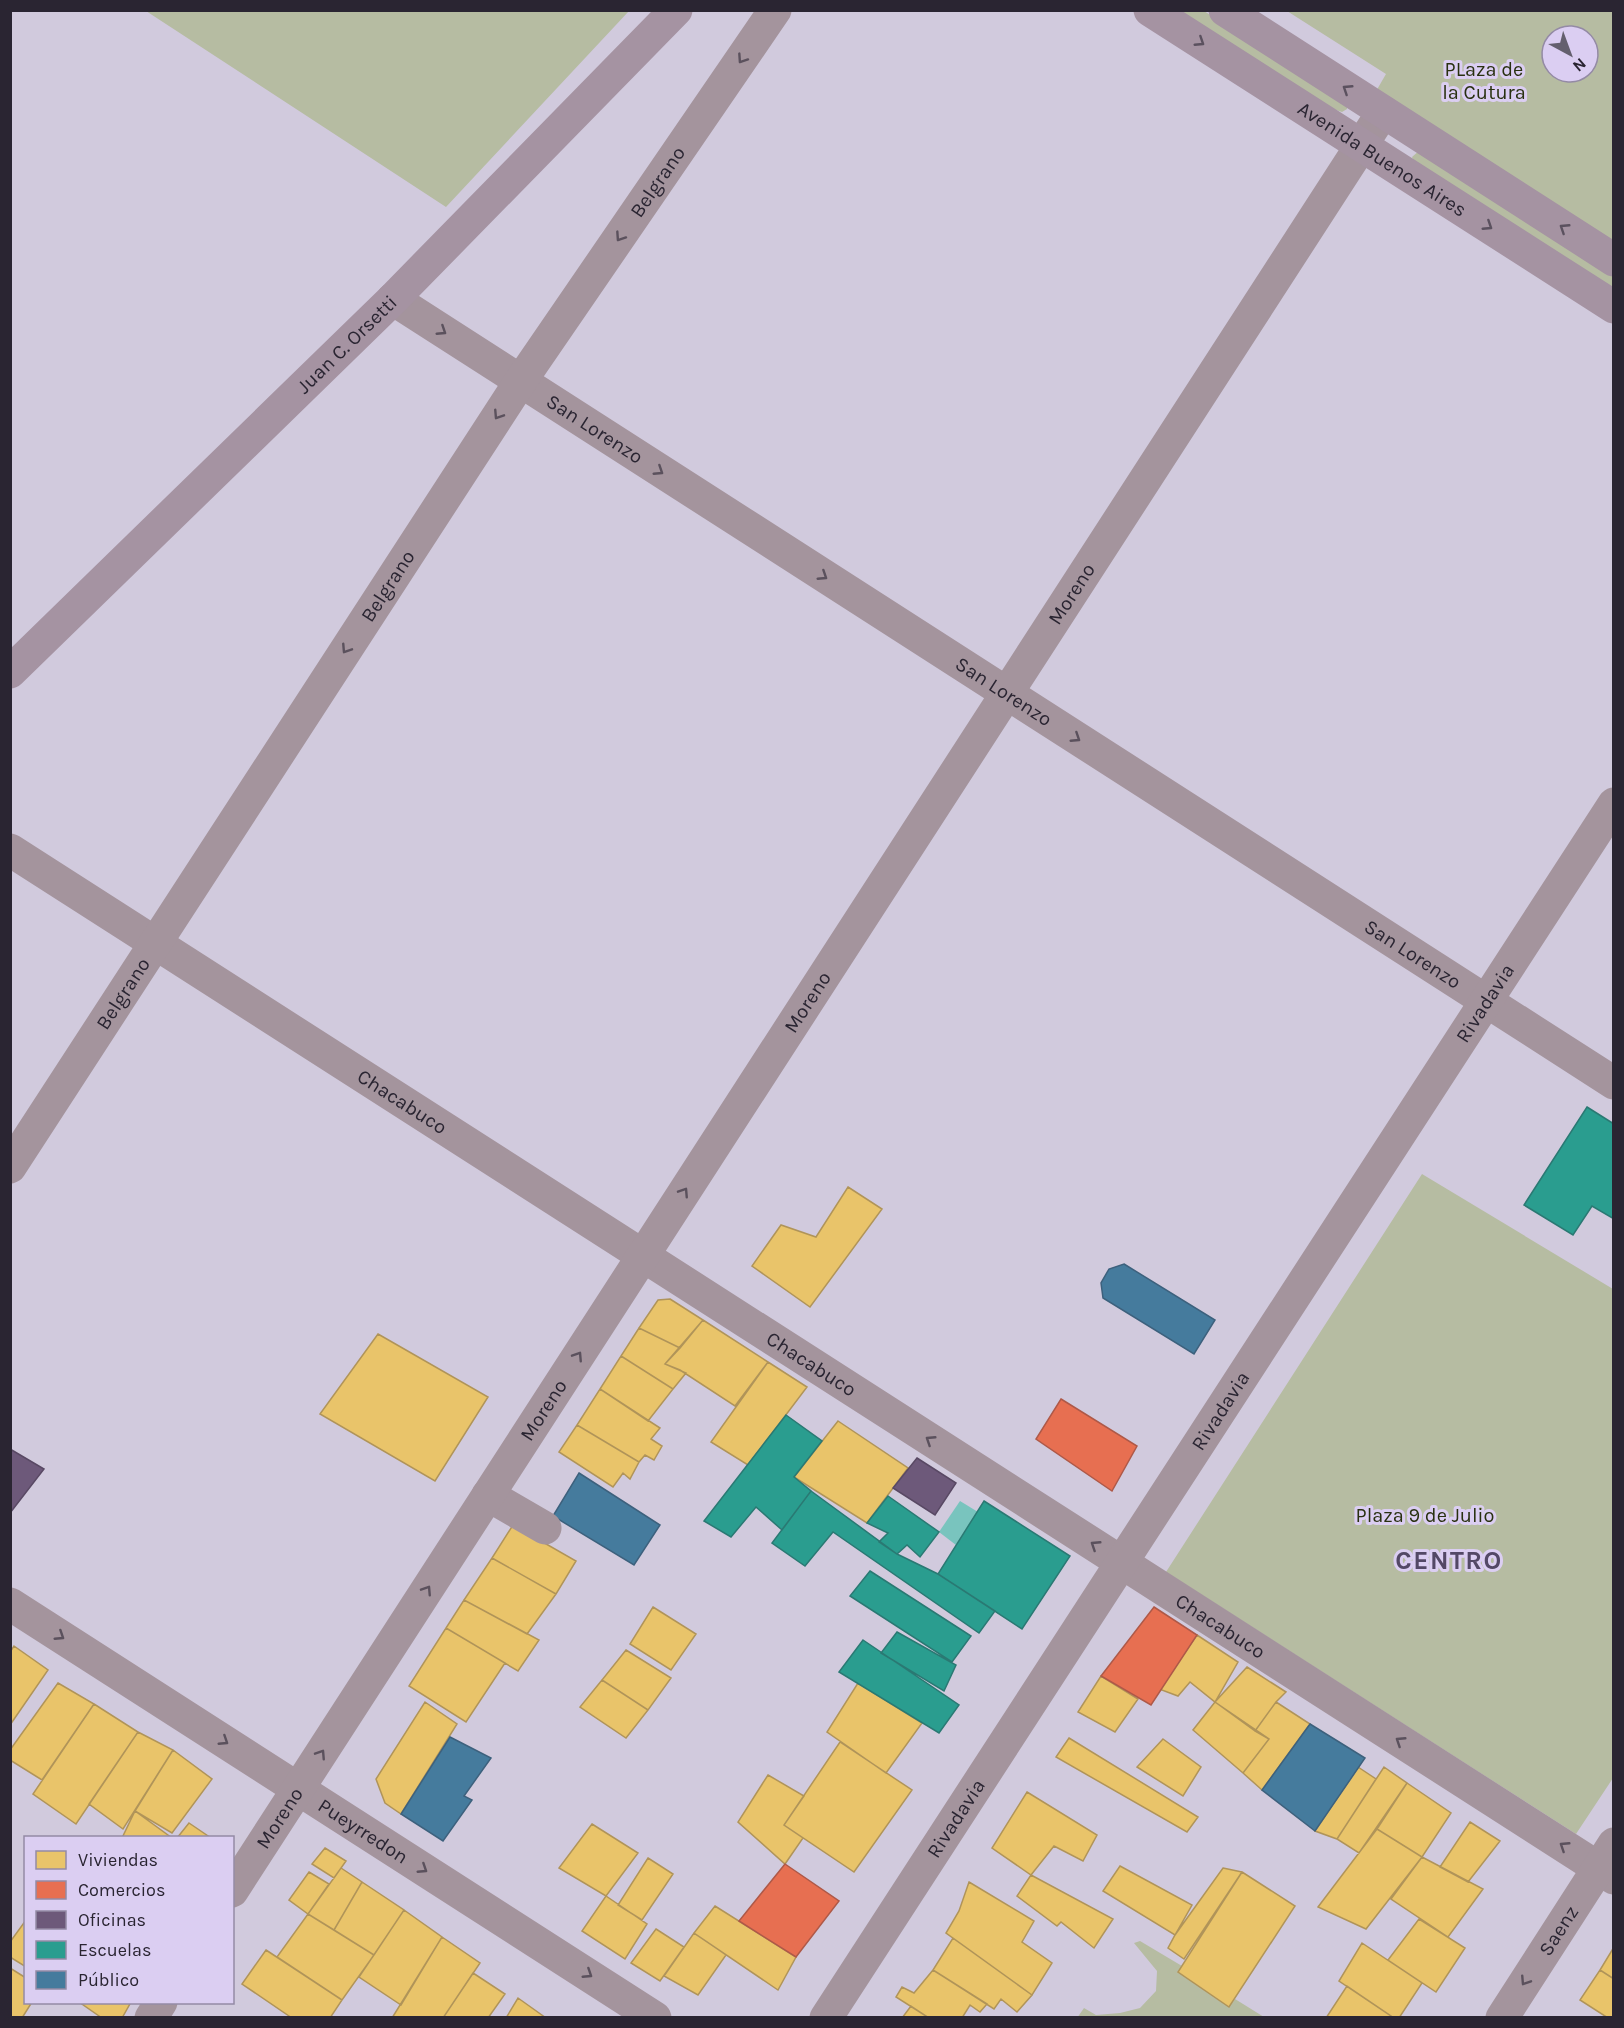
<svg xmlns="http://www.w3.org/2000/svg" width="1624" height="2028" font-family="Karla,sans-serif">
  <style>
    .green { fill: #b6bca2; fill-rule: evenodd }
    .water { fill: #79c4be }
    .homes { fill: #e9c46a; stroke: #b09459; stroke-width: 1.5 }
    .shops { fill: #e76f51; stroke: #ae5948; stroke-width: 1.5 }
    .offices { fill: #6d597a; stroke: #594964; stroke-width: 1.5 }
    .schools { fill: #2a9d8f; stroke: #2a7973; stroke-width: 1.5 }
    .public { fill: #457b9d; stroke: #3d617d; stroke-width: 1.5 }
    .lines { fill: none; stroke-linecap: round; stroke-linejoin: round }
    .minor { stroke: #a4949d; stroke-width: 33 }
    .major { stroke: #a593a2; stroke-width: 33 }
    .oneway { stroke: #5b515f }
    .oneway2 { stroke: #5b515d }
    .labels { text-anchor: middle; dominant-baseline: central; stroke-width: 6; stroke-linejoin: round; paint-order: stroke }
    .park-label { font-size: 20px; fill: #28300f; stroke: #dbcef2 }
    .street-label { font-size: 20px; fill: #2a2532; stroke: #dbcef2 }
    .district-label { font-size: 26px; font-weight: bold; letter-spacing: 1.5px; fill: #534866; stroke: #dbcef2 }
  </style>
  <rect width="100%" height="100%" fill="#d1cadd"/>
  <!-- green -->
  <path class="green" d="M146,11H629L446,207Z
    M1178,11H1204L1338,96L1347,102V109L1342,112L1333,109Z
    M1287,11H1613V241L1375,93L1386,74ZM1552,36H1588V72H1552Z
    M1420,150L1613,274V291L1414,162L1412,157Z
    M1422,1174L1613,1289V1778L1576,1834L1166,1572Z
    M1140,1941L1182,1966L1178,1972L1229,2007L1235,1999L1264,2017L1077,2018L1084,2008L1096,2015L1120,2013L1140,2008L1156,1991L1157,1971L1134,1943Z"/>
  <!-- water -->
  <path class="water" d="M960,1501L978,1512L956,1545L939,1532Z"/>
  <!-- homes -->
  <path class="homes" d="M848,1187L882,1209L810,1307L752,1266L781,1225L816,1237Z
    M670,1299L703,1320L680,1348L639,1328L658,1300Z
    M703,1320L768,1362L735,1406L680,1370L665,1364Z
    M639,1328L680,1348L665,1364L686,1373L673,1389L621,1356Z
    M378,1334L488,1397L435,1481L320,1414Z
    M621,1356L673,1389L648,1421L600,1389Z
    M768,1362L807,1387L748,1465L711,1442Z
    M600,1389L660,1428L651,1439L662,1446L654,1460L645,1455L639,1462L577,1425Z
    M838,1421L908,1468L867,1523L794,1477Z
    M577,1425L639,1462L630,1479L623,1473L613,1487L559,1452Z
    M513,1525L576,1561L556,1594L492,1558Z
    M492,1558L556,1594L527,1634L464,1600Z
    M464,1600L539,1640L518,1671L446,1628Z
    M653,1607L696,1634L671,1670L630,1644Z
    M446,1628L505,1663L466,1722L409,1686Z
    M1197,1635L1238,1662L1215,1702L1190,1682L1178,1696L1159,1689Z
    M14,1646L48,1670L10,1725V1652Z
    M626,1650L671,1678L648,1710L602,1680Z
    M1247,1667L1286,1692L1276,1702L1255,1731L1215,1702Z
    M1101,1676L1138,1699L1115,1732L1078,1712Z
    M602,1680L648,1710L626,1738L580,1707Z
    M58,1683L94,1704L42,1780L10,1760V1750Z
    M858,1683L922,1723L886,1773L827,1732Z
    M425,1702L457,1724L401,1814L385,1803L376,1779Z
    M1215,1702L1269,1739L1243,1773L1193,1730Z
    M1276,1702L1310,1724L1262,1790L1243,1773L1269,1739L1255,1731Z
    M94,1704L138,1732L76,1824L33,1794Z
    M138,1732L173,1750L123,1829L89,1804Z
    M1069,1738L1198,1817L1187,1832L1056,1757Z
    M1163,1739L1201,1767L1183,1796L1137,1767Z
    M840,1742L912,1790L854,1872L784,1825Z
    M173,1750L212,1779L172,1833L135,1811Z
    M1358,1767L1376,1779L1337,1839L1315,1831Z
    M1384,1767L1407,1783L1359,1853L1337,1839Z
    M768,1775L804,1796L784,1825L803,1838L785,1864L738,1822Z
    M1407,1783L1451,1813L1422,1857L1377,1829Z
    M1027,1792L1097,1835L1083,1861L1054,1846L1031,1875L992,1848Z
    M135,1811L172,1838H122Z
    M1470,1822L1500,1841L1468,1882L1440,1867Z
    M189,1823L211,1838H177Z
    M592,1824L638,1853L606,1896L559,1868Z
    M1377,1829L1422,1857L1366,1929L1318,1907Z
    M325,1848L346,1861L334,1878L312,1864Z
    M1422,1857L1483,1889L1448,1937L1391,1899Z
    M648,1858L673,1874L642,1920L618,1905Z
    M1120,1866L1192,1905L1175,1935L1103,1891Z
    M341,1868L362,1882L334,1930L308,1914Z
    M1223,1868L1242,1872L1184,1959L1168,1948L1175,1935Z
    M309,1872L329,1884L308,1914L289,1900Z
    M1242,1872L1295,1906L1229,2007L1178,1972Z
    M1031,1875L1113,1919L1094,1948L1061,1922L1057,1926L1017,1896Z
    M362,1882L404,1910L374,1955L334,1930Z
    M969,1882L1034,1921L1022,1942L1052,1963L1032,1995L946,1933L959,1911Z
    M606,1896L647,1924L625,1959L582,1931Z
    M715,1906L796,1957L778,1990L694,1933Z
    M404,1910L442,1937L401,2005L359,1977Z
    M308,1914L374,1955L342,2000L277,1957Z
    M1419,1919L1465,1948L1436,1992L1388,1960Z
    M26,1920V1967L10,1957V1942Z
    M656,1929L684,1947L660,1981L631,1963Z
    M694,1933L726,1955L698,1995L664,1976Z
    M442,1937L480,1963L443,2018H392Z
    M953,1938L1032,1995L1017,2012L1001,1999L994,2009L933,1970Z
    M1362,1943L1422,1983L1399,2018H1394L1339,1981Z
    M1614,1947V1979L1600,1970Z
    M266,1950L342,2000L330,2018H292L242,1984Z
    M10,1968L26,1978V2002H32L22,2018H10Z
    M933,1970L987,2004L980,2012L970,2005L962,2018H929L896,1997L902,1987L914,1993Z
    M1600,1970L1614,1979V2018H1608L1580,2000Z
    M473,1973L505,1994L488,2018H443Z
    M1347,1986L1394,2018H1326Z
    M518,1998L546,2018H506Z
    M79,2002H131L122,2018H102Z
    M911,2006L929,2018H902Z"/>
  <!-- shops -->
  <path class="shops" d="M1061,1399L1137,1446L1112,1491L1036,1439Z
    M1154,1607L1197,1635L1151,1705L1101,1676Z
    M785,1864L839,1901L796,1957L739,1921Z"/>
  <!-- offices -->
  <path class="offices" d="M10,1449L44,1469L10,1513Z
    M917,1458L956,1483L935,1515L893,1488Z"/>
  <!-- schools -->
  <path class="schools" d="M1587,1107L1614,1124V1219L1592,1206L1573,1235L1524,1205Z
    M786,1415L822,1441L794,1477L811,1491L782,1530L756,1507L731,1537L704,1521Z
    M811,1491L897,1554L938,1574L995,1611L979,1633L833,1532L805,1566L772,1543Z
    M888,1496L939,1532L920,1557L907,1545L897,1554L879,1542L888,1533L867,1523Z
    M984,1501L1070,1556L1022,1629L938,1574Z
    M870,1571L971,1636L952,1662L850,1596Z
    M897,1632L956,1665L944,1691L881,1653Z
    M863,1640L959,1705L939,1733L839,1672Z"/>
  <!-- public -->
  <path class="public" d="M1124,1264L1215,1320L1194,1354L1103,1298L1101,1283L1109,1269Z
    M579,1473L660,1525L634,1565L553,1516Z
    M1310,1724L1365,1758L1315,1831L1262,1790Z
    M450,1737L491,1758L464,1796L472,1800L443,1841L401,1814Z"/>
  <g class="lines">
    <!-- minor -->
    <g class="minor">
      <path id="s1" d="M393,299L1614,1083"/>
      <path id="s2" d="M10,850L1614,1878"/>
      <path id="s3" d="M10,1167L520,382L775,10"/>
      <path d="M488,1495L545,1528"/>
      <path id="s4" d="M10,1604L655,2018"/>
      <path id="s5" d="M232,1891L1383,112"/>
      <path d="M151,2018L161,2002"/>
      <path id="s6" d="M826,2018L1614,804"/>
      <path id="s7" d="M1502,2018L1614,1844"/>
    </g>
    <!-- major -->
    <g class="major">
      <path id="s8" d="M1150,10L1614,307"/>
      <path d="M1225,10L1614,260"/>
      <path id="s9" d="M10,672L393,299L676,10"/>
    </g>
  </g>
  <!-- one-way arrows -->
  <defs><path id="oneway-chevron" d="M-2-3.5L2.5 0L-2 3.5" fill="none" stroke-width="1.6" stroke-linecap="round" stroke-linejoin="round" transform="scale(1.5)"/></defs>
  <g class="oneway">
    <use href="#oneway-chevron" transform="translate(1200 42) rotate(33)"/>
    <use href="#oneway-chevron" transform="translate(1347 89) rotate(-147)"/>
    <use href="#oneway-chevron" transform="translate(1488 226) rotate(33)"/>
    <use href="#oneway-chevron" transform="translate(1564 228) rotate(-147)"/>
  </g>
  <g class="oneway2">
    <use href="#oneway-chevron" transform="translate(742 59) rotate(124)"/>
    <use href="#oneway-chevron" transform="translate(620 237) rotate(124)"/>
    <use href="#oneway-chevron" transform="translate(442 331) rotate(33)"/>
    <use href="#oneway-chevron" transform="translate(498 415) rotate(123)"/>
    <use href="#oneway-chevron" transform="translate(659 471) rotate(33)"/>
    <use href="#oneway-chevron" transform="translate(823 576) rotate(33)"/>
    <use href="#oneway-chevron" transform="translate(346 649) rotate(123)"/>
    <use href="#oneway-chevron" transform="translate(1076 738) rotate(33)"/>
    <use href="#oneway-chevron" transform="translate(684 1192) rotate(-57)"/>
    <use href="#oneway-chevron" transform="translate(578 1356) rotate(-57)"/>
    <use href="#oneway-chevron" transform="translate(930 1440) rotate(-147)"/>
    <use href="#oneway-chevron" transform="translate(1095 1545) rotate(-147)"/>
    <use href="#oneway-chevron" transform="translate(427 1590) rotate(-57)"/>
    <use href="#oneway-chevron" transform="translate(60 1636) rotate(33)"/>
    <use href="#oneway-chevron" transform="translate(224 1741) rotate(33)"/>
    <use href="#oneway-chevron" transform="translate(1400 1741) rotate(-147)"/>
    <use href="#oneway-chevron" transform="translate(321 1754) rotate(-57)"/>
    <use href="#oneway-chevron" transform="translate(1564 1846) rotate(-147)"/>
    <use href="#oneway-chevron" transform="translate(423 1869) rotate(33)"/>
    <use href="#oneway-chevron" transform="translate(588 1974) rotate(33)"/>
    <use href="#oneway-chevron" transform="translate(1525 1981) rotate(123)"/>
  </g>
  <g class="labels">
    <!-- park labels -->
    <g class="park-label">
      <text x="1484" y="69">PLaza de<tspan x="1484" dy="23">la Cutura</tspan></text>
      <text x="1425" y="1515">Plaza 9 de Julio</text>
    </g>
    <!-- street labels -->
    <g class="street-label">
      <text stroke="none"><textPath href="#s8" startOffset="276">Avenida Buenos Aires</textPath></text>
      <text stroke="none"><textPath href="#s3" startOffset="1179">Belgrano</textPath></text>
      <text stroke="none"><textPath href="#s9" startOffset="470">Juan C. Orsetti</textPath></text>
      <text stroke="none"><textPath href="#s1" startOffset="240">San Lorenzo</textPath></text>
      <text stroke="none"><textPath href="#s3" startOffset="693">Belgrano</textPath></text>
      <text stroke="none"><textPath href="#s5" startOffset="1545">Moreno</textPath></text>
      <text stroke="none"><textPath href="#s1" startOffset="726">San Lorenzo</textPath></text>
      <text stroke="none"><textPath href="#s1" startOffset="1212">San Lorenzo</textPath></text>
      <text stroke="none"><textPath href="#s3" startOffset="207">Belgrano</textPath></text>
      <text stroke="none"><textPath href="#s5" startOffset="1059">Moreno</textPath></text>
      <text stroke="none"><textPath href="#s6" startOffset="1210">Rivadavia</textPath></text>
      <text stroke="none"><textPath href="#s2" startOffset="466">Chacabuco</textPath></text>
      <text stroke="none"><textPath href="#s2" startOffset="952">Chacabuco</textPath></text>
      <text stroke="none"><textPath href="#s5" startOffset="573">Moreno</textPath></text>
      <text stroke="none"><textPath href="#s6" startOffset="724">Rivadavia</textPath></text>
      <text stroke="none"><textPath href="#s2" startOffset="1438">Chacabuco</textPath></text>
      <text stroke="none"><textPath href="#s5" startOffset="87">Moreno</textPath></text>
      <text stroke="none"><textPath href="#s6" startOffset="238">Rivadavia</textPath></text>
      <text stroke="none"><textPath href="#s4" startOffset="420">Pueyrredon</textPath></text>
      <text stroke="none"><textPath href="#s7" startOffset="104">Saenz</textPath></text>
    </g>
    <!-- district labels -->
    <g class="district-label">
      <text x="1449" y="1560">CENTRO</text>
    </g>
  </g>
  <!-- border -->
  <rect width="1624" height="2028" fill="none" stroke="#2a2532" stroke-width="24"/>
  <!-- legend -->
  <rect x="24" y="1836" width="210" height="168" fill="#dbcef2" stroke="#948aa5" stroke-width="1.5"/>
  <rect x="36" y="1851" width="30" height="18" fill="#e9c46a" stroke="#948aa5" stroke-width="1.5"/>
  <text x="78" y="1866" font-size="18" fill="#2a2532">Viviendas</text>
  <rect x="36" y="1881" width="30" height="18" fill="#e76f51" stroke="#948aa5" stroke-width="1.5"/>
  <text x="78" y="1896" font-size="18" fill="#2a2532">Comercios</text>
  <rect x="36" y="1911" width="30" height="18" fill="#6d597a" stroke="#948aa5" stroke-width="1.5"/>
  <text x="78" y="1926" font-size="18" fill="#2a2532">Oficinas</text>
  <rect x="36" y="1941" width="30" height="18" fill="#2a9d8f" stroke="#948aa5" stroke-width="1.5"/>
  <text x="78" y="1956" font-size="18" fill="#2a2532">Escuelas</text>
  <rect x="36" y="1971" width="30" height="18" fill="#457b9d" stroke="#948aa5" stroke-width="1.5"/>
  <text x="78" y="1986" font-size="18" fill="#2a2532">Público</text>
  <!-- north arrow -->
  <g transform="translate(1570 54) rotate(139)"><circle r="28" fill="#dbcef2" stroke="#948aa5" stroke-width="1.5"/>
  <path d="M0-4.5L10 22L0 15L-10 22Z" fill="#645f6e"/>
  <text y="-9" font-size="16" font-weight="bold" text-anchor="middle" fill="#2a2532">N</text>
  </g>
</svg>
